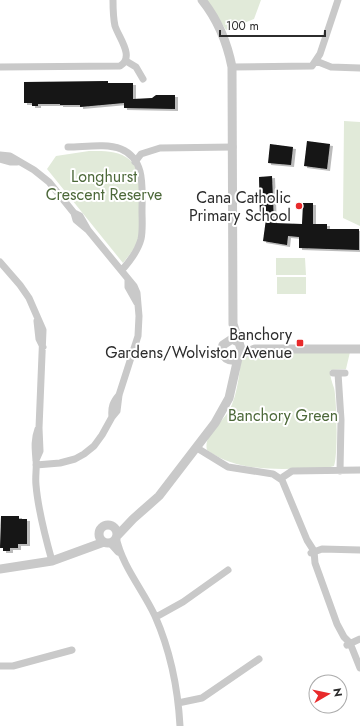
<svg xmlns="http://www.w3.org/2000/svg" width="360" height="726" font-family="Jost,sans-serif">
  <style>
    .green { fill: #e1ead9 }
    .building { fill: #131313; filter: url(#shadow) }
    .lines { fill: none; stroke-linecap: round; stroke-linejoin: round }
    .minor { stroke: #c9c9c9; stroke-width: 7 }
    .tertiary { stroke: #c9c9c9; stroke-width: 9 }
    .poi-dot { fill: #e82a2b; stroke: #fff; stroke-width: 1.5 }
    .labels { text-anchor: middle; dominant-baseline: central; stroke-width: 4; stroke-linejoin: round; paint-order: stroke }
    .park-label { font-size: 16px; fill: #4c6839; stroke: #fff }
    .poi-label { font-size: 16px; fill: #2c2c2c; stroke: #fff; text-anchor: end }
  </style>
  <defs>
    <filter id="shadow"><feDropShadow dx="3" dy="2" stdDeviation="0" flood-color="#0004"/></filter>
  </defs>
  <rect width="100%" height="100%" fill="#fff"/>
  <!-- green -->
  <path class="green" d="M207,0H261L254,19L226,30Z
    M344,121L360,122V226L343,218Z
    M89,151C104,151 118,150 130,160C132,162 136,167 137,170C141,180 141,225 139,237C137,247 129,255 123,263L47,169L56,156Z
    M276,258H305L306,275H276Z
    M277,277H306V294H277Z
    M256,352H350L346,369L330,370C330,377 332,382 334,388C337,399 338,456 334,466L327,468C287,468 241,475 207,450C203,435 223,422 230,409C237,394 239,377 241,360Z"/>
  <!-- building -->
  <path class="building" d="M108,81V83H133V99L152,98L156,95H175V109L124,108V103L80,107V105H60V104H38V106H32V103H24V82Z
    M307,141L330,144L327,169L304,166Z
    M270,144L293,147L291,165L268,163Z
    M272,176L274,223L302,224L303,203H313V224H327V229H359V250L299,248V237L288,236L287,245L263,241L266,219H260L259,177Z
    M1,516H19V519H27V544H18V548H10V551H3V548H0Z"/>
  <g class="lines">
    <!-- minor -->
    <path class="minor" d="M126,61L136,67L143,79
      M316,61L331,67L360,68
      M0,67L120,66C135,57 119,38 115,26C113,17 113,9 113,0
      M232,67L312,66L320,54L338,0
      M68,147C84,147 106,143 121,149C146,159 142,189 142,211C142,220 143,230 141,239C138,251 130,261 122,270
      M0,155L10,156L34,170L49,182L74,213L80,216L88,230
      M0,159L10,162H17
      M135,162L141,154L160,148L233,147
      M0,262L20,285L29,298L43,330L39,428L40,451L36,460
      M128,279V287L137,303
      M37,321L39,339L43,347
      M333,373H345
      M338,373L341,420L340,471
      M112,417C111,407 113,402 119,395
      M38,429C34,440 35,448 36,460C37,468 35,476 36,485C38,510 45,536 52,561
      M197,448L228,467L273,474L282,480L307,540L314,551L315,563L337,624L344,637L350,643L360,668
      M36,465L60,463L75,459L84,454L94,446L102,435L112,417L117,411L119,395L138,336L139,316L137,293L134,286L88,230L76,220L74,213
      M282,480L283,477L292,471L360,470
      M116,537C122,566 143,590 155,616C170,650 178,690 180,726
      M110,543L118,552
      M311,553L322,549L360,550
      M156,617L183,602L228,570
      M347,645L360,639
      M0,666H13L72,650
      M178,703L202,698L259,659"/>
    <!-- tertiary -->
    <path class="tertiary" d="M202,0C218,20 227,42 232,67L233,324L242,352L235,360C228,361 224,358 221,351L223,345L232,339L238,342
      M240,355L255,349H360
      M99 534a9 9 0 1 1 18 0a9 9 0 1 1-18 0Z
      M117,536L133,519L159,496L215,423L229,398L238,358
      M0,569L52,561L104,542"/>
  </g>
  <!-- markers -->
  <g class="poi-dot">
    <circle cx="299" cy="206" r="4"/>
    <rect x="296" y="339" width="8" height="8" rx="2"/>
  </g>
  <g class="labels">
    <!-- park labels -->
    <g class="park-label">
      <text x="104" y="176">Longhurst<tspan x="104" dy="18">Crescent Reserve</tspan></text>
      <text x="283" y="415">Banchory Green</text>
    </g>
    <!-- poi labels -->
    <g class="poi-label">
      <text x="291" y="197">Cana Catholic<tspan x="291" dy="18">Primary School</tspan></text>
      <text x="292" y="334">Banchory<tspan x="292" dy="18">Gardens/Wolviston Avenue</tspan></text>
    </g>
  </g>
  <!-- north arrow -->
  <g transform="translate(328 694) rotate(81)"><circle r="19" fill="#ffffff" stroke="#ababab"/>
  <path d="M0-3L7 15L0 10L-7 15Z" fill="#e82a2b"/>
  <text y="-6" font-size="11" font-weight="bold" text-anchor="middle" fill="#2c2c2c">N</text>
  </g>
  <!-- scale -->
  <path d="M220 30v6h105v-6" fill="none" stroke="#2c2c2c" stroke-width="2"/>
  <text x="226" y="30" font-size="12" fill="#2c2c2c" stroke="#ffffff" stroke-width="3" paint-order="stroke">100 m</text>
</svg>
